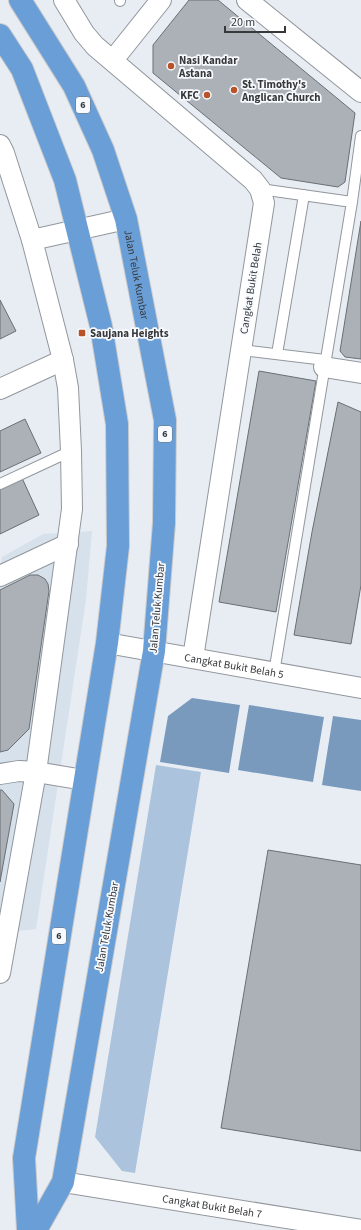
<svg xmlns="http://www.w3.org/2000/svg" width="361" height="1230" font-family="'Source Sans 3',sans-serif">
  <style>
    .built { fill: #d6e1ec }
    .green { fill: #acc3dd }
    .water { fill: #7a9abd }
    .building { fill: #abb1b7; stroke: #6a6f74 }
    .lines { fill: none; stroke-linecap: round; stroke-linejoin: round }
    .lane-casing { stroke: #92979d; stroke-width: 12 }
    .street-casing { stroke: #92979d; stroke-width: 22 }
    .highway-casing { stroke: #cbcbcc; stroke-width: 24 }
    .lane { stroke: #fff; stroke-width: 10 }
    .street { stroke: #fff; stroke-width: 20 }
    .highway { stroke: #6a9ed6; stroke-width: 22 }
    .poi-dot { fill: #b95229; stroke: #f7fafe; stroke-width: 1.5 }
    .labels { text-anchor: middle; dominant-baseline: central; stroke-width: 3.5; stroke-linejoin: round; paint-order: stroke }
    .shield { fill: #f7fafe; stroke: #707275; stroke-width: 1 }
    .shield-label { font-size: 10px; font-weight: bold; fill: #36383a }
    .poi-label { font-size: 11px; font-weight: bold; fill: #36383a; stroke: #f7fafe; text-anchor: start }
    .street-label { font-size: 11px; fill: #36383a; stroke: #f7fafe }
  </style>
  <rect width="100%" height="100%" fill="#e8edf4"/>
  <!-- built -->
  <path class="built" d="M92,531L86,600L36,929L0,933V566L2,557L43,534Z"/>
  <!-- green -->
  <path class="green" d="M156,765L201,772L135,1173L122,1171L95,1137Z"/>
  <!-- water -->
  <path class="water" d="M192,698L240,705L229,773L160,762L168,716Z
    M249,705L324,717L313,782L238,770Z
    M333,716L361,720V791L322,785Z"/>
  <!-- building -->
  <path class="building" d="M189,0H218L355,113L345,182L338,187L281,178L153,73V45Z
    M361,221V359L345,357L340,351Z
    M0,300L16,331L0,339Z
    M259,371L316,381L276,612L219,602Z
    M338,402L361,412V585L351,644L294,635L312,532Z
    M25,419L41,453L0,472V431Z
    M22,478L39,515L0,534V488Z
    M30,575H38L45,579L48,584L49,591L29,729L8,750L0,752V590Z
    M0,790H2L14,804L0,882Z
    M268,850L361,865V1151L221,1128Z"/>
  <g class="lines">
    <!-- lane casing -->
    <g class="lane-casing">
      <path id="lane" d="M120,1V0
        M260,189L352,202
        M242,350L325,360
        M277,354L304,195
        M0,484L71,451
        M274,673L352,202L361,136"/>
    </g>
    <!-- street casing -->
    <g class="street-casing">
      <g id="street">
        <path d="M64,0L84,33L95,46L253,180L260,189L264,203L193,658"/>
        <path d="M247,0L361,92"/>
        <path d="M113,60L161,0"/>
        <path d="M0,145L4,153L32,240L63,360L68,388L71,451L72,509L36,772L0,973"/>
        <path d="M32,240L126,219"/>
        <path d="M324,367L361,373"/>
        <path d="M0,389L63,360"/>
        <path d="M0,576L68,544"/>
        <path id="s1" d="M107,643L361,688"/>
        <path d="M0,774L19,771L36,772L84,780"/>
        <path id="s2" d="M63,1182L361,1230"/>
      </g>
    </g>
    <!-- highway casing -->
    <g class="highway-casing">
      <g id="highway">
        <path id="s3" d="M20,0L74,86L103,150L126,219L165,420L164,523L154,651L63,1182L36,1230"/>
        <path d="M0,35L22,69L65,180L101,326L117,424L118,546L107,643L24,1158L28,1230"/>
      </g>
    </g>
    <!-- lane -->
    <use href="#lane" class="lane"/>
    <!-- street -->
    <use href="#street" class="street"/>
    <!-- highway -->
    <use href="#highway" class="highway"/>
  </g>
  <!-- markers -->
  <g class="poi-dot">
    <circle cx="171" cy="66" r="4"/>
    <circle cx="234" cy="90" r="4"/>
    <circle cx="207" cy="95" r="4"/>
    <rect x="78" y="329" width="8" height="8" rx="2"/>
  </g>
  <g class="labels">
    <!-- shield labels -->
    <g class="shield">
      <rect x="76" y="97" width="14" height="16" rx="3"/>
      <rect x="158" y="426" width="14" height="16" rx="3"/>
      <rect x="52" y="928" width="14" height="16" rx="3"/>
    </g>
    <g class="shield-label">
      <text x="83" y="105">6</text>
      <text x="165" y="434">6</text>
      <text x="59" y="936">6</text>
    </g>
    <!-- poi labels -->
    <g class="poi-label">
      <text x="179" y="60">Nasi Kandar<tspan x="179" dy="13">Astana</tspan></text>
      <text x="242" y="84">St. Timothy's<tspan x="242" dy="13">Anglican Church</tspan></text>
      <text x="199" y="95" text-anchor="end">KFC</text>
      <text x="90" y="333">Saujana Heights</text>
    </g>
    <!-- street labels -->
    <g class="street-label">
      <text stroke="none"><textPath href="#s3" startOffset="301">Jalan Teluk Kumbar</textPath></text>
      <text transform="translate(251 288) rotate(-81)">Cangkat Bukit Belah</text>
      <text transform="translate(157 608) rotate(-85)">Jalan Teluk Kumbar</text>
      <text stroke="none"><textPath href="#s1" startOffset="129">Cangkat Bukit Belah 5</textPath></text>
      <text transform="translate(107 927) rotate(-80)">Jalan Teluk Kumbar</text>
      <text stroke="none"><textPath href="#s2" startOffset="151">Cangkat Bukit Belah 7</textPath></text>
    </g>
  </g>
  <!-- scale -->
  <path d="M225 26v6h60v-6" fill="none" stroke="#36383a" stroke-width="2"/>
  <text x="231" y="26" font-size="12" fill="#36383a" stroke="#f7fafe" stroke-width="3" paint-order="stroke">20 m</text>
</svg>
